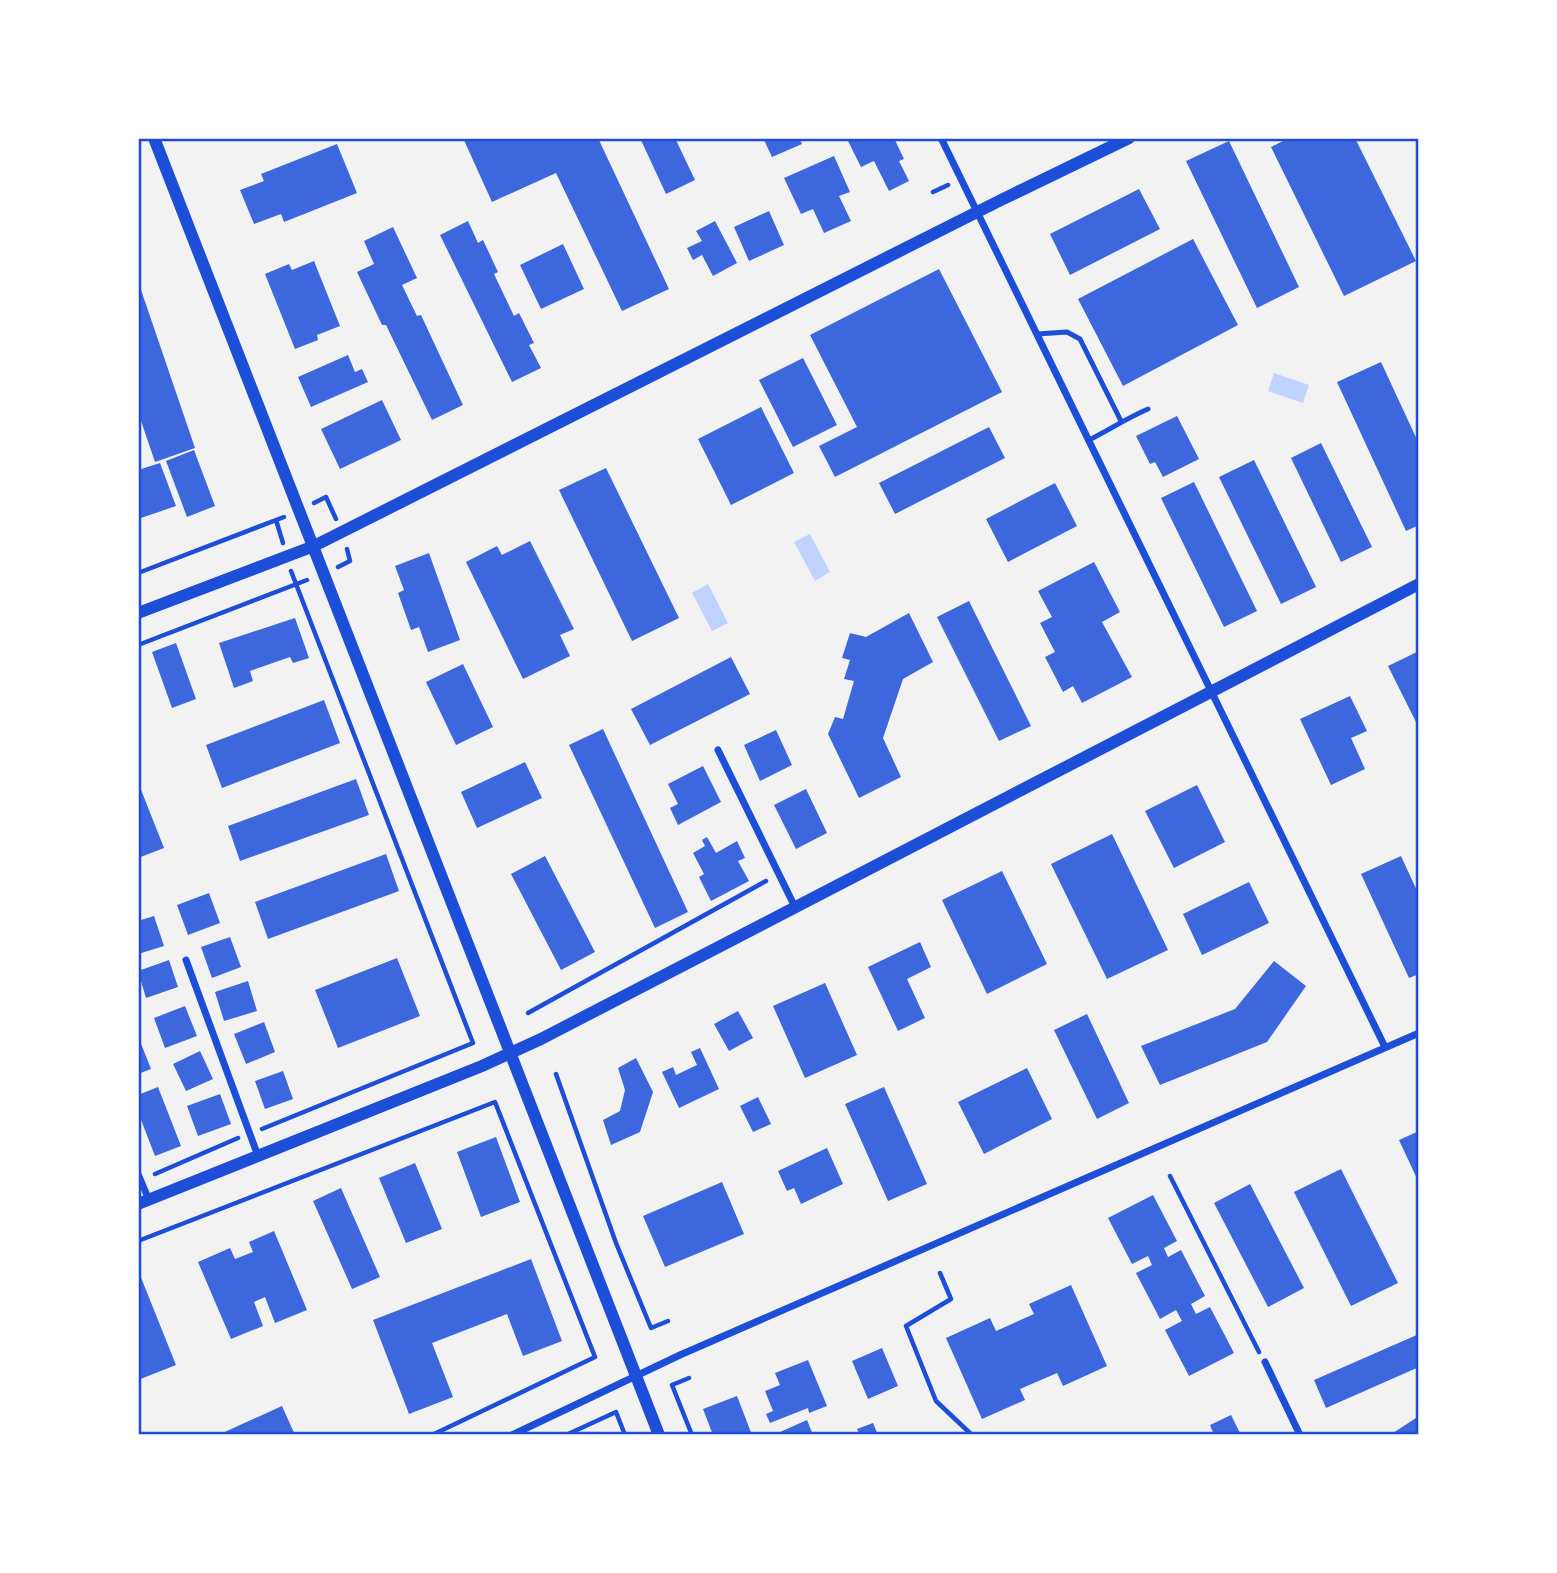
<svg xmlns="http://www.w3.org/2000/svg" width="1557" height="1573" font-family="Poppins,sans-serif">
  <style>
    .water { fill: #bfd3fe }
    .building { fill: #3d67dc }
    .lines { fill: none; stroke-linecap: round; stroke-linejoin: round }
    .path { stroke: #1d4ed8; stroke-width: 4.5 }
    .service { stroke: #1d4ed8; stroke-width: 5 }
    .minor { stroke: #1d4ed8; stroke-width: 7 }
    .tertiary { stroke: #1d4ed8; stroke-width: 12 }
    .neatline { fill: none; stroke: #1d4ed8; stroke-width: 2.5 }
  </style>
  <rect width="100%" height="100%" fill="#f2f2f2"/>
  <!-- water -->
  <path class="water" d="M1274,373L1309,385L1303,403L1268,391Z
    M810,534L830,572L815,581L794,542Z
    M708,584L728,623L712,631L692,593Z"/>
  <!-- building -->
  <path class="building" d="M463,138H598L669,289L622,311L556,173L492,202Z
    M640,138H675L695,180L666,194Z
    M763,138H799L802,144L772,157Z
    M853,138H894L904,159L899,161L909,181L889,191L874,161L861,167L848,141Z
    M1289,138H1355L1416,261L1344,296L1271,147Z
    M1229,141L1299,287L1257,308L1186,161Z
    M337,144L357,193L284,222L281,214L254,224L240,190L264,181L261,174Z
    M834,156L850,192L839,196L851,221L824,233L813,209L801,214L784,178Z
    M1139,189L1160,229L1070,275L1050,234Z
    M769,211L784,245L749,261L734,227Z
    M468,221L478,243L483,240L498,272L494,274L514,316L519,313L534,343L529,345L541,368L512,382L440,235Z
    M715,221L737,263L713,276L702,255L693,260L687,248L702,241L696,231Z
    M393,227L417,278L402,285L417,316L421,315L463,405L432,420L386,325H382L357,272L374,264L364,241Z
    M1193,239L1238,325L1123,386L1078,299Z
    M563,244L584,289L541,309L520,265Z
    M314,261L340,326L317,335L318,340L295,349L265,274L289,264L292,270Z
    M939,269L1002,392L835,477L819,446L857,427L810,335Z
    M139,284L195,448L155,462L138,412Z
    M348,355L355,372L362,369L368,382L311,407L298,377Z
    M803,358L837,425L793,447L759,380Z
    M1381,362L1419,444V525L1406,531L1337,382Z
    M382,400L401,440L340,469L321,429Z
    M761,407L794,473L731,505L698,439Z
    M1177,416L1199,459L1163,477L1155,462L1150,464L1136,436Z
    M989,427L1005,458L895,514L879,483Z
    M1321,443L1372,547L1341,562L1291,458Z
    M194,450L215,506L187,517L166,461Z
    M1254,460L1316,587L1281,604L1219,477Z
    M160,463L176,506L138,519V470Z
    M606,468L679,618L632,641L559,490Z
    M1194,482L1257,611L1224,627L1161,498Z
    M1055,483L1077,526L1008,562L986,519Z
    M530,541L574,629L560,635L570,656L523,679L466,562L497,546L502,555Z
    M429,553L460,640L428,652L419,627L411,630L398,593L404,590L395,566Z
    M1094,562L1120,612L1102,622L1132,677L1082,703L1073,686L1063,692L1045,657L1055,652L1040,623L1052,617L1038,591Z
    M969,601L1031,726L999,741L937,617Z
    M909,613L933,662L903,679L883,738L901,777L859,798L828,734L835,717L843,719L854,681L844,679L850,660L842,658L850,633L866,637Z
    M295,618L309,658L293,663L290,657L250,671L253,681L234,688L219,643Z
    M176,643L196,699L172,708L152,652Z
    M1419,651V728L1388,666Z
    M731,657L750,694L650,745L631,709Z
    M463,664L493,727L456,745L426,682Z
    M1350,696L1367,731L1351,738L1365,769L1331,785L1300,719Z
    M324,700L340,743L222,788L206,745Z
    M603,729L688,912L655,928L569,745Z
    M776,730L792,765L760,781L744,745Z
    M525,762L542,798L477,828L461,792Z
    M703,766L721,802L678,825L670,808L678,804L668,784Z
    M356,779L369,815L240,861L228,826Z
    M138,782L164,848L138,858Z
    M1197,785L1225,842L1174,868L1145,811Z
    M806,789L827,833L796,849L774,805Z
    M1112,834L1168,950L1107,979L1051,864Z
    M707,837L716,853L737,841L745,858L738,861L749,881L711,901L699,877L704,874L693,853L705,846L702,840Z
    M386,854L399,891L268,939L255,902Z
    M545,856L595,952L561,970L511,874Z
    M1401,856L1419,895V974L1409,978L1361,874Z
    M1002,871L1047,964L987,994L942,900Z
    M1249,882L1269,923L1202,955L1183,914Z
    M209,893L220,923L188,935L177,905Z
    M154,916L164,946L138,954V921Z
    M230,937L241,967L212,978L201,947Z
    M920,942L931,967L907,979L925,1018L898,1031L868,967Z
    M397,958L420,1016L338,1048L315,990Z
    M169,960L178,987L146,998L138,971Z
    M1274,961L1306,986L1267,1042L1160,1085L1141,1046L1235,1009Z
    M248,981L257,1011L224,1021L215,992Z
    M825,983L857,1055L805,1078L773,1006Z
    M185,1006L197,1036L165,1048L154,1018Z
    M738,1011L753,1038L729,1051L714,1024Z
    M1087,1014L1129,1103L1097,1119L1054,1030Z
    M264,1022L275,1052L246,1064L234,1034Z
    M138,1036L151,1069L138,1074Z
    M700,1048L719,1089L679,1108L662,1072L673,1067L676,1075L697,1065L691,1052Z
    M200,1051L213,1079L186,1091L173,1064Z
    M636,1058L653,1092L640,1132L611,1145L603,1120L620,1111L625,1090L618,1068Z
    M1027,1068L1052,1119L984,1154L958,1102Z
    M283,1071L293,1099L265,1109L255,1081Z
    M158,1087L181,1146L155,1156L138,1112V1095Z
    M884,1087L927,1184L888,1201L845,1104Z
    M220,1094L231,1124L198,1136L187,1106Z
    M758,1097L771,1124L753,1132L740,1106Z
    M1419,1131V1183L1399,1140Z
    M496,1137L520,1202L481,1217L457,1152Z
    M827,1148L843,1184L801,1204L794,1188L787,1191L778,1171Z
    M415,1163L442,1229L406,1243L379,1178Z
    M1341,1169L1398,1283L1351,1306L1294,1192Z
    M722,1182L744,1234L665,1267L643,1216Z
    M1250,1184L1304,1288L1268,1307L1214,1203Z
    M341,1188L380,1277L352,1289L313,1201Z
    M1153,1195L1177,1241L1164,1248L1168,1257L1181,1250L1205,1296L1191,1304L1196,1314L1210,1307L1234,1353L1189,1376L1165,1330L1182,1321L1176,1310L1160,1319L1136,1273L1152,1265L1148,1256L1132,1264L1108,1218Z
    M274,1231L307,1310L275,1323L265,1297L254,1302L263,1326L231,1339L198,1262L230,1248L235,1259L253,1252L249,1242Z
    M531,1259L562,1341L523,1356L507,1314L432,1343L453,1397L409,1414L373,1320Z
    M138,1270L176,1365L138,1380Z
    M1071,1285L1107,1366L1063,1386L1057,1373L1020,1389L1025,1400L982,1419L946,1338L990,1318L996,1331L1034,1314L1029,1304Z
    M1419,1334V1367L1326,1408L1314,1380Z
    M882,1348L898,1386L868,1399L852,1361Z
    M808,1360L827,1406L809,1413L808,1408L770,1423L766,1414L773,1411L765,1391L780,1385L775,1373Z
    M737,1396L752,1435H713L703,1409Z
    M282,1406L295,1435H218Z
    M1231,1415L1241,1435H1214L1210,1425Z
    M1419,1416V1435H1390Z
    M807,1420L813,1435H781L780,1432Z
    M873,1423L878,1435H860L857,1429Z"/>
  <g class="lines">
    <!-- path -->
    <path class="path" d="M933,192L948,185
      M314,503L326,497L336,519
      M276,520L283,543
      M338,567L350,561L347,549
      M138,573L284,517
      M138,645L307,580
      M528,1013L766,881
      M556,1074L616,1243L651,1328L668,1321
      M262,1129L473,1043L291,571
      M155,1174L238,1138
      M1170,1176L1259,1352
      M138,1241L495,1102L595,1357L432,1435
      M940,1273L951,1299L906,1326L936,1401L972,1435
      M689,1378L672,1385L692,1435
      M566,1435L616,1412L625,1435"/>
    <!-- service -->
    <path class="service" d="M1037,334L1067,332L1080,339L1121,421
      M1089,440C1109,430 1127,418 1148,409"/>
    <!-- minor -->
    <path class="minor" d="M941,138L1385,1047
      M718,750L795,907
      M186,960L258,1156
      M138,1174L149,1200
      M1265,1362L1300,1435
      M512,1435L680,1355L1419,1033"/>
    <!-- tertiary -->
    <path class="tertiary" d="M154,138L659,1435
      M138,613L314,546L1001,200L1129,138
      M138,1204L482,1066L541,1039L1419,584"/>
  </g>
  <!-- border -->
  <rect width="1557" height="1573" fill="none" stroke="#ffffff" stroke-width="280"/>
  <rect x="140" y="140" width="1277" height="1293" class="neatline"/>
</svg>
